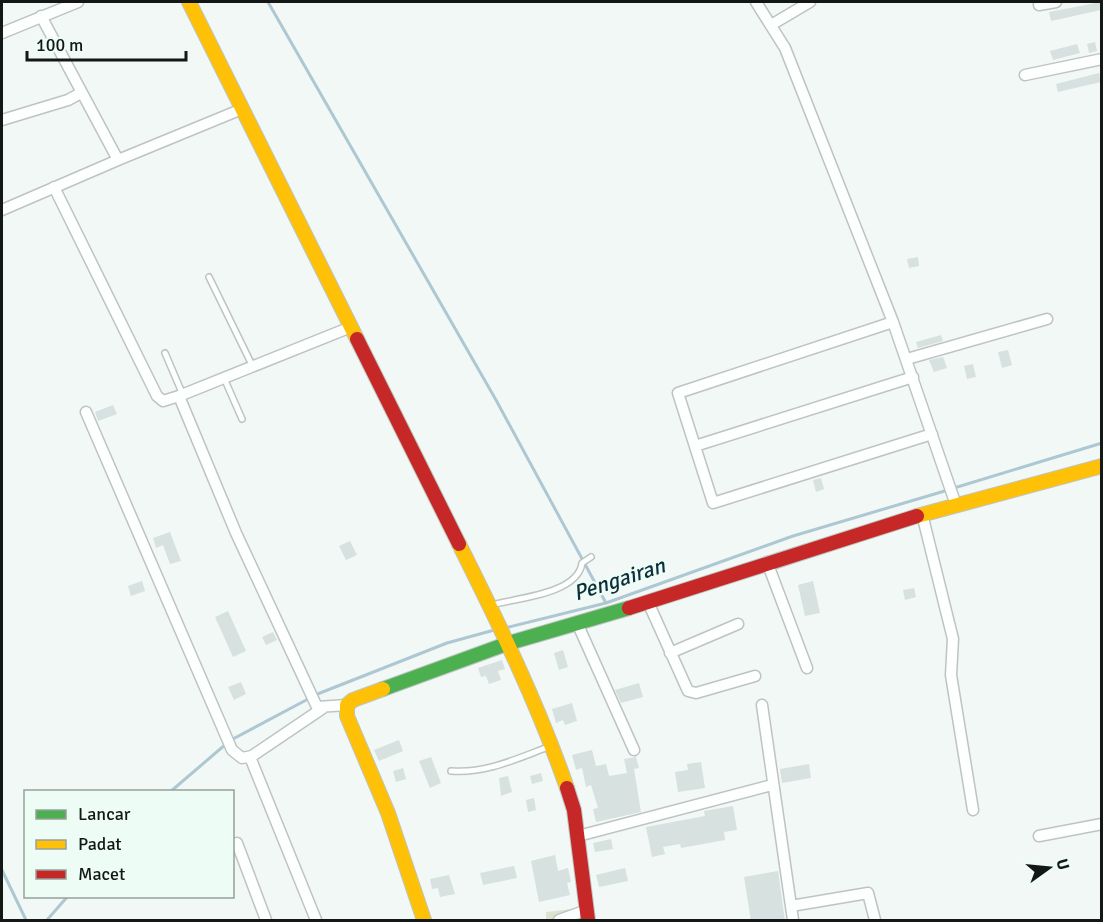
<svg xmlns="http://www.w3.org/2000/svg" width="1103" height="922" font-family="Signika,sans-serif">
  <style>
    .green { fill: #dee2d1 }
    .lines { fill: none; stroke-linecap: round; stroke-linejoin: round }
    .stream { stroke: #adc8d3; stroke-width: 3 }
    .building { fill: #d6e1e0 }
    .lane-casing { stroke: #bec4c1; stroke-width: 8 }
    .street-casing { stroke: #bec4c1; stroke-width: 13 }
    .fast-casing { stroke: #bec4c1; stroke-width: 16 }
    .slow-casing { stroke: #bec4c1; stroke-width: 16 }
    .jam-casing { stroke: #bec4c1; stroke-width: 16 }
    .lane { stroke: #fdfefe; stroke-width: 5 }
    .street { stroke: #fdfefe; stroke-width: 10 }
    .fast { stroke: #4caf50; stroke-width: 14 }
    .slow { stroke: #ffc107; stroke-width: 14 }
    .jam { stroke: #c62828; stroke-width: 14 }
    .labels { text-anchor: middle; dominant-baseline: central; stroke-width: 5; stroke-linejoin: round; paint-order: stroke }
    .water-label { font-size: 22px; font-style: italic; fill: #0c2f3c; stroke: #eefcf6 }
  </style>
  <rect width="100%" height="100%" fill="#f2f8f5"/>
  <!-- green -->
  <path class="green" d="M580,908L582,920H546V912Z"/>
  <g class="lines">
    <!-- stream -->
    <path class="stream" d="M268,2L496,400L606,603
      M954,488L1102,443
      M505,628L606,603L793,536L948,490
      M315,695L447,643L498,629
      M231,740L310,698
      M170,792L226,744
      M2,870L26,920
      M47,920L68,896"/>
  </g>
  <!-- building -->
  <path class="building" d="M1101,2V10L1051,21L1049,12Z
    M1095,42L1097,51L1089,53L1087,44Z
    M1077,44L1080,53L1053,60L1050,51Z
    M1099,73L1101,82L1058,92L1056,84Z
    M918,257L919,266L909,268L907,259Z
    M941,335L943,341L918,348L916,342Z
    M1008,350L1012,365L1002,368L998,352Z
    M943,357L947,368L934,372L929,360Z
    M973,364L976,377L967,379L964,366Z
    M113,405L117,414L98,421L95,412Z
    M821,478L824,489L816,492L813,480Z
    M170,532L181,561L170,564L163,545L156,548L153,538Z
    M350,541L357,555L346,560L339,546Z
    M142,581L145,591L131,596L128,586Z
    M813,581L820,613L805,616L798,585Z
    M914,588L916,597L905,600L903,590Z
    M228,611L246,651L233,657L215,617Z
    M273,632L277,640L266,645L262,637Z
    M563,650L568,667L559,670L554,653Z
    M502,660L505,669L498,671L501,680L489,684L486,676L481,677L478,668Z
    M241,682L246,694L234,700L228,687Z
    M639,683L643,697L621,703L615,690Z
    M572,703L577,721L565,725L563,720L556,723L552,709Z
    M399,740L403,751L379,761L374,750Z
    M592,750L596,766L606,764L609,776L627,773L624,759L636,757L639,768L634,769L641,812L596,822L593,809L598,808L591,785L586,787L582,768L576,770L572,755Z
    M431,757L441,783L430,788L419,761Z
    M701,762L705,788L678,792L675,772L688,770L687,764Z
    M809,764L811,778L782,783L780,769Z
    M403,768L406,779L396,782L393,771Z
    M541,773L543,781L532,784L530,776Z
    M508,776L512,792L501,796L499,778Z
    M534,798L536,810L528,812L526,800Z
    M733,806L737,830L724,832L725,840L681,848L680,844L663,847L665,854L652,857L646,827L705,816L704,811Z
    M611,839L613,849L595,852L593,843Z
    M555,855L558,871L568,868L571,882L567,883L570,895L539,902L531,861Z
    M514,866L517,878L483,885L480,873Z
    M625,868L628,881L599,887L596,875Z
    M778,871L785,921H751L744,877Z
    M449,875L455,894L440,897L438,888L432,889L430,879Z"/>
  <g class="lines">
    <!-- lane casing -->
    <g class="lane-casing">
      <path id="lane" d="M209,277L253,367
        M165,353L183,395
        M224,378L242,419
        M491,605C517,598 578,594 582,563L591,557
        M451,771C486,774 518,758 551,746"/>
    </g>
    <!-- street casing -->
    <g class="street-casing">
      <path id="street" d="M756,2L785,48L893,322L956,505
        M1039,5L1056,2
        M41,16L118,160L242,109
        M771,25L810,2
        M2,33L78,2
        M1025,75L1102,59
        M2,120L68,100L81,93
        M54,187L157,396L163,401L179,396L181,401L236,533L317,707L347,705
        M2,210L118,160
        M893,322L678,393L713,503L932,434
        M907,359L1047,319
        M179,396L351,327
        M86,412L232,750L242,758L252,756L323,708
        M695,446L913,377
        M922,514L953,639L951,675L973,810
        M767,562L807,668
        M648,602L688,691L696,693L755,676
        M578,625L634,750
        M670,653L738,624
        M762,705L793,920
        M250,757L316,920
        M578,836L772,785
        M1039,836L1102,824
        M237,843L266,920
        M791,906L868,893L875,920
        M559,920L587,910"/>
    </g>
    <!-- fast casing -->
    <g class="fast-casing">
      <path id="fast" d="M383,689L509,643L629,608"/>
    </g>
    <!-- slow casing -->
    <g class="slow-casing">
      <path id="slow" d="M189,2L357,339
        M917,516L1102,466
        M459,544C499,624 538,704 567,788
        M383,689L353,700L347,705V716L388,813L424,920"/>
    </g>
    <!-- jam casing -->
    <g class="jam-casing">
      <path id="jam" d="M357,339L459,544
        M629,608L917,516
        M567,788L574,810L588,920"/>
    </g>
    <!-- lane -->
    <use href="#lane" class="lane"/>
    <!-- street -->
    <use href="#street" class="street"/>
    <!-- fast -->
    <use href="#fast" class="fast"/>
    <!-- slow -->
    <use href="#slow" class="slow"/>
    <!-- jam -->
    <use href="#jam" class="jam"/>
  </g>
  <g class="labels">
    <!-- water labels -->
    <g class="water-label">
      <text transform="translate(619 579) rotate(-18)">Pengairan</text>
    </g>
  </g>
  <!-- border -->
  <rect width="1103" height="922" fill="none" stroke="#131816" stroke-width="6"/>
  <!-- legend -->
  <rect x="24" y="790" width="210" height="108" fill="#eefcf6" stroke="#96a19c" stroke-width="1.5"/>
  <rect x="36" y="810" width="30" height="9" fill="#4caf50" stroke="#96a19c" stroke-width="1.5"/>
  <text x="78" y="820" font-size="18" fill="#131816">Lancar</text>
  <rect x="36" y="840" width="30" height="9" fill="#ffc107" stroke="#96a19c" stroke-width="1.5"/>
  <text x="78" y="850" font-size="18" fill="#131816">Padat</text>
  <rect x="36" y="870" width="30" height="9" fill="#c62828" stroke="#96a19c" stroke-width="1.5"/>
  <text x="78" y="880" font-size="18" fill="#131816">Macet</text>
  <!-- north arrow -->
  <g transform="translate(1049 868) rotate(75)" stroke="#eefcf6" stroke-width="4.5" paint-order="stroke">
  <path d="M0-4.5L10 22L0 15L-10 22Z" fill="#131816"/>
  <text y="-9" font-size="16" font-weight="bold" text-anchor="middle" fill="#131816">U</text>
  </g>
  <!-- scale -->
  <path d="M27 51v9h159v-9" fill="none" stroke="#131816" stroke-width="3"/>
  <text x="36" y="51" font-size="18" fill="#131816" stroke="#eefcf6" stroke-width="4.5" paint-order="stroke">100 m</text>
</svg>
